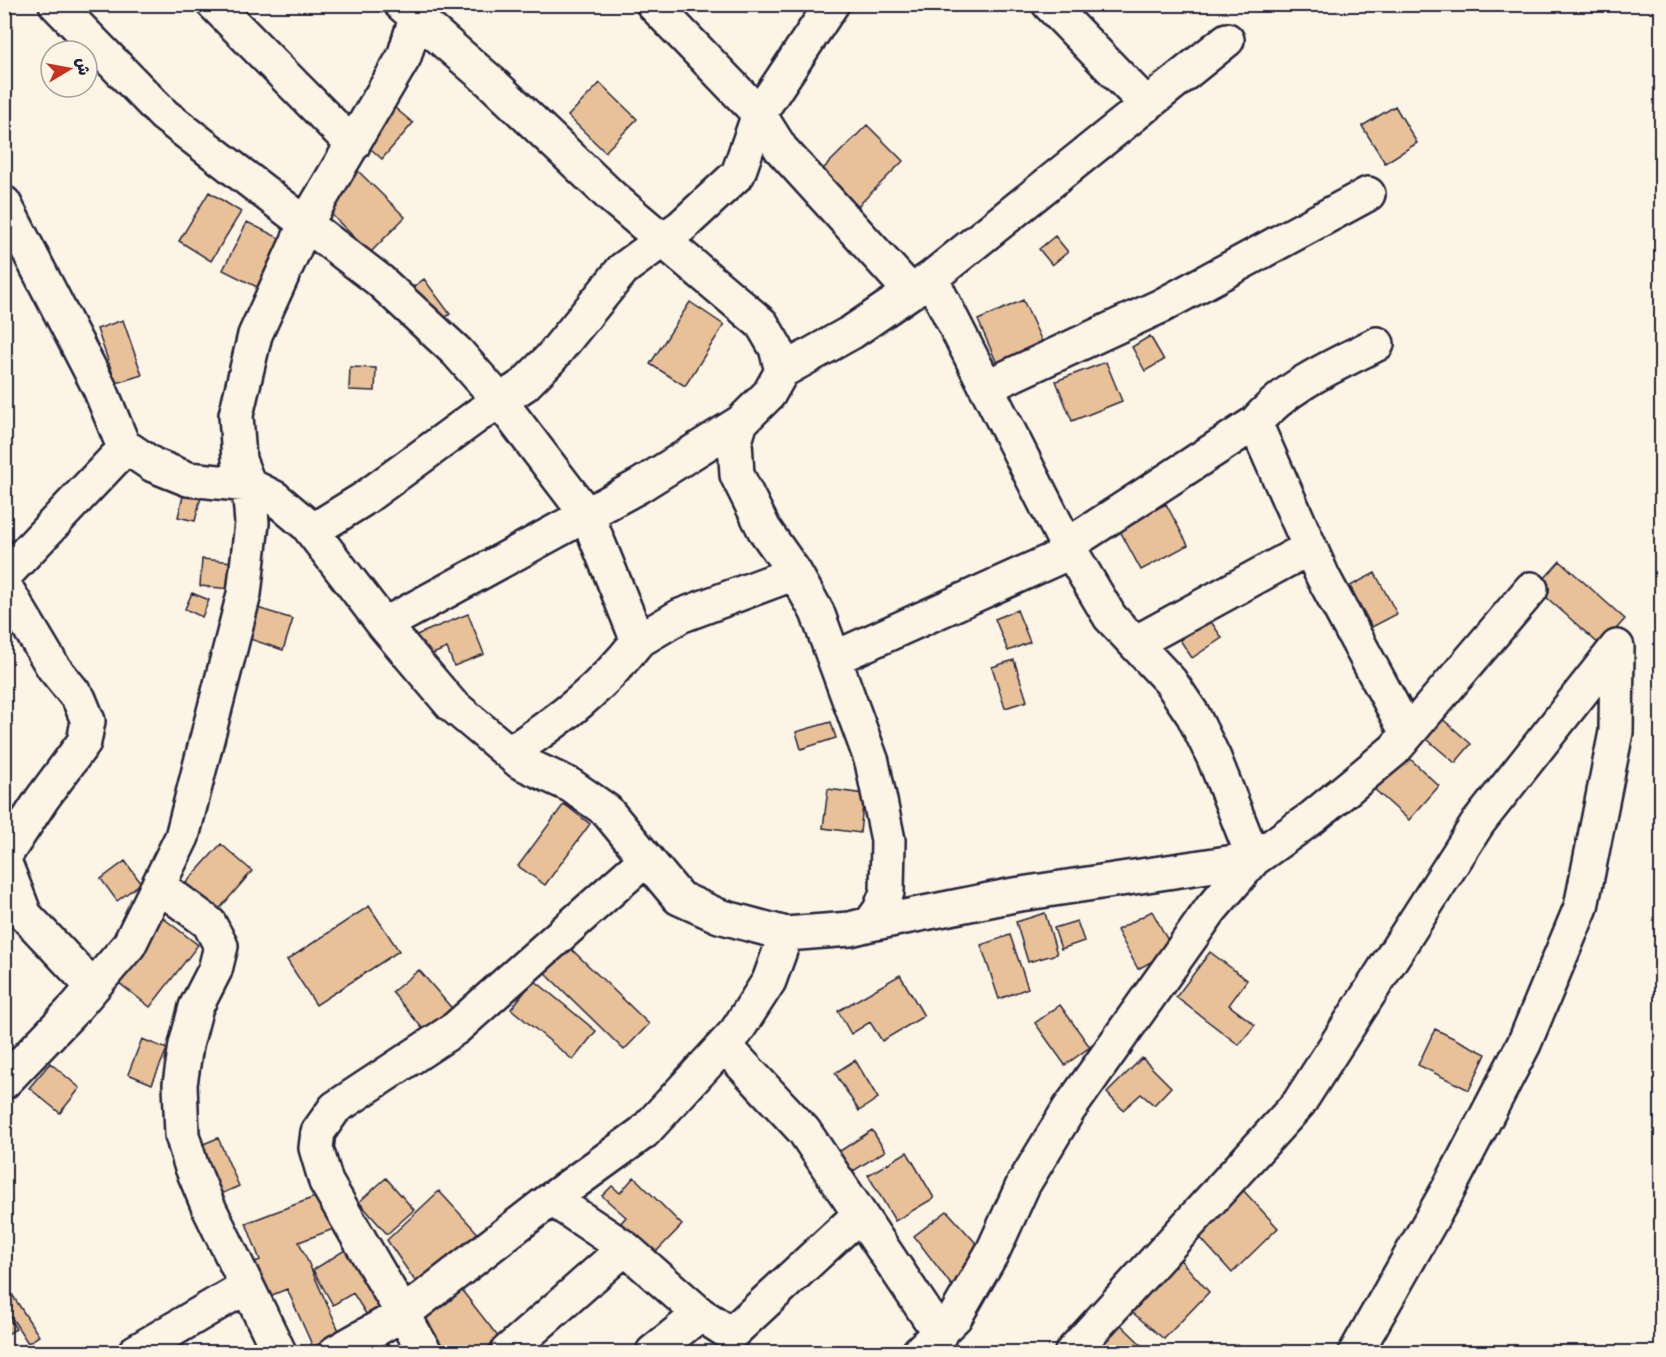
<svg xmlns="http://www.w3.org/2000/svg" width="1666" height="1357" font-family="'Balsamiq Sans','Playpen Sans Arabic',sans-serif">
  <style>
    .building { fill: #e9c199; stroke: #22223b; stroke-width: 1.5 }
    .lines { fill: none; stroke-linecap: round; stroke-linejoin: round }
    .minor-casing { stroke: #22223b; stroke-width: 38 }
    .minor { stroke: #fcf5e5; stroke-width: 33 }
  </style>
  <rect width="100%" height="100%" fill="#fcf5e5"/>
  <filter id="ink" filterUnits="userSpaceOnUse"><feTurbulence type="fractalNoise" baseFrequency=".0167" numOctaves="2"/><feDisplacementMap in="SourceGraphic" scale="12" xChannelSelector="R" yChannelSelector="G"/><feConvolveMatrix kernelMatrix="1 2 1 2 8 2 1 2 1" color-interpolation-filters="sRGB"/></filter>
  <g filter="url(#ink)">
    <!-- building -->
    <path class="building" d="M600,83L637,119L605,152L568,116Z
      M1395,106L1417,143L1385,163L1362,126Z
      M395,108L413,123L382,159L364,143Z
      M867,125L903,161L857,207L821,171Z
      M357,170L405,217L370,253L322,205Z
      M209,192L241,212L211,261L179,241Z
      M247,222L283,240L259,288L223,270Z
      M1055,236L1068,252L1052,265L1039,249Z
      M424,279L450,314L423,334L397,299Z
      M1023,300L1045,348L999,368L978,320Z
      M690,302L724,325L685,386L650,364Z
      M123,320L142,375L116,383L97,329Z
      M1150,336L1164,360L1145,371L1132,347Z
      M1106,362L1122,401L1072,421L1056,381Z
      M350,367L376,368L375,391L349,390Z
      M185,488L202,493L195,521L178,517Z
      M1166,504L1188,545L1141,570L1119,529Z
      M202,559L233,562L231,589L200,586Z
      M1560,561L1625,619L1601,646L1536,588Z
      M1375,573L1397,614L1372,627L1350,586Z
      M192,593L209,600L202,617L185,609Z
      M251,606L293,619L283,650L241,636Z
      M1017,610L1030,642L1008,651L995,619Z
      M468,614L484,654L454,666L447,648L423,658L414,636Z
      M1210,620L1222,638L1192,658L1180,640Z
      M1014,660L1027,701L1005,708L992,667Z
      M1438,715L1471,744L1455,763L1422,735Z
      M831,722L836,738L801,749L796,732Z
      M1405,754L1439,786L1409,820L1374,789Z
      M828,789L864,794L860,833L823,828Z
      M564,804L590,824L545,885L518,866Z
      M221,844L252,871L216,913L184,885Z
      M125,861L141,883L117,901L101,879Z
      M369,906L399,951L316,1005L287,960Z
      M1152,911L1173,950L1138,969L1117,930Z
      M1045,913L1057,954L1028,962L1016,922Z
      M158,914L198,945L150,1007L110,976Z
      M1077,921L1084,941L1061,949L1054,928Z
      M1010,935L1028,988L999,999L981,945Z
      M568,946L649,1024L624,1050L544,972Z
      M1210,952L1247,980L1229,1005L1255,1025L1239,1045L1176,997Z
      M419,970L455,1012L428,1035L392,992Z
      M900,975L924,1016L882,1041L870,1022L851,1034L838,1011Z
      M534,980L596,1031L573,1060L511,1009Z
      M1060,1005L1090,1047L1065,1065L1035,1023Z
      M1435,1029L1486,1054L1469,1090L1418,1065Z
      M142,1039L167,1049L152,1084L128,1074Z
      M1142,1058L1171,1087L1154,1105L1141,1094L1123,1110L1107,1093Z
      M855,1060L878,1098L859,1111L835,1073Z
      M50,1063L80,1088L60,1113L29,1088Z
      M872,1130L885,1151L850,1173L837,1153Z
      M218,1138L239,1186L212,1198L191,1149Z
      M907,1152L934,1198L895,1221L868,1175Z
      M634,1177L682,1225L651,1257L618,1226L626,1217L602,1196L612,1186L620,1193Z
      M386,1178L414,1210L387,1234L359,1202Z
      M1241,1188L1278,1228L1232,1273L1196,1233Z
      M439,1191L485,1241L417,1284L387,1240Z
      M323,1194L336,1228L299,1242L340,1333L313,1347L287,1289L257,1301L244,1266L260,1260L246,1223Z
      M947,1211L984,1252L952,1286L914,1236Z
      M356,1243L392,1303L368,1317L353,1293L333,1305L313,1270Z
      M1175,1254L1209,1292L1164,1339L1127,1308Z
      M4,1282L39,1336L28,1343L4,1306Z
      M460,1288L500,1339L482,1352H438L415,1323Z
      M4,1310L16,1329L4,1336Z
      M1119,1323L1149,1352H1094L1092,1351Z"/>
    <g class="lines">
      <!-- minor casing -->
      <g class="minor-casing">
        <path id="minor" d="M56,4L164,115L379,280L457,352L500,401L587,515L638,641C599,691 562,718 510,753
          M214,4L353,145
          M653,4L759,114L781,149L911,292
          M1049,4L1147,105
          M4,203L100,389L123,445L153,465L188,479L249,485L275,498L307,525L384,625L451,704L520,762L570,785L606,810L679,898L719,916L786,934L850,929L870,924L880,910L887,892L888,840L872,762L817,612L795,573L764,529L737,475L735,441L741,422L769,394L782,371L776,348L762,324L613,198L491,82L401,4
          M782,371L852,332L931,278L1227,40
          M986,387L1161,306L1368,194
          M1255,423L1323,577L1407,733
          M312,531L362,500L478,415L524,385L550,359L623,269L682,226L738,174L759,114L832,4
          M4,576L126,447
          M4,585L53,667L79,699L88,721L84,742L42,799L4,857
          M384,625L639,486L741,422
          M638,641L680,616L795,573
          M1135,643L1309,548
          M835,658L1057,558L1068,545L1255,423C1288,385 1333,366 1377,344
          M4,861L25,915L93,987
          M159,886L209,923L221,946L215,970L196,1007L186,1045L180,1084L182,1135L191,1165L208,1206L279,1352
          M870,924L1014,895L1254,859L1214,758L1193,715L1170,681L1110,617L1063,538L931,278
          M724,1045L804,1131L940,1334
          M4,1082L75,1008L129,945L182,837L244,594L252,523L249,485L239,460L236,415L255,335L306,223L404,57L420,4
          M552,1199L625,1248L700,1314L731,1334L859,1215
          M135,1352L247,1286
          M336,1352L403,1314L542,1206L644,1132L736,1032L769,981L786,934
          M425,1352L326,1182L316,1148L318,1132L335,1108L456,1028L646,859
          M507,1352L625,1248
          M653,1352L700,1314
          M919,1352L955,1317L993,1251L1023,1185L1069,1109L1211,909L1254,859L1313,817L1394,750L1531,589
          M1072,1352L1299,1103L1478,823L1617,647
          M1356,1352L1448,1190L1524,1044L1581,907L1616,732L1617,647"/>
      </g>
      <!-- minor -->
      <use href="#minor" class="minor"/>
    </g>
  </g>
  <!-- margin -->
  <rect width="1666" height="1357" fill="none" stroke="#fcf5e5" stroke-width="24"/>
  <rect x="12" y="12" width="1642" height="1333" fill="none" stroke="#22223b" stroke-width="2" filter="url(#ink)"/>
  <!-- north arrow -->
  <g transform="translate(69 69) rotate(80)"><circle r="28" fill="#fcf5e5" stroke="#a5a1a1" stroke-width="1.5"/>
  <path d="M0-4.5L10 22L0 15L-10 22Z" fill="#c8321e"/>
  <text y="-9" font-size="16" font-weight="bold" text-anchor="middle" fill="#22223b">ش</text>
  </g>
</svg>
